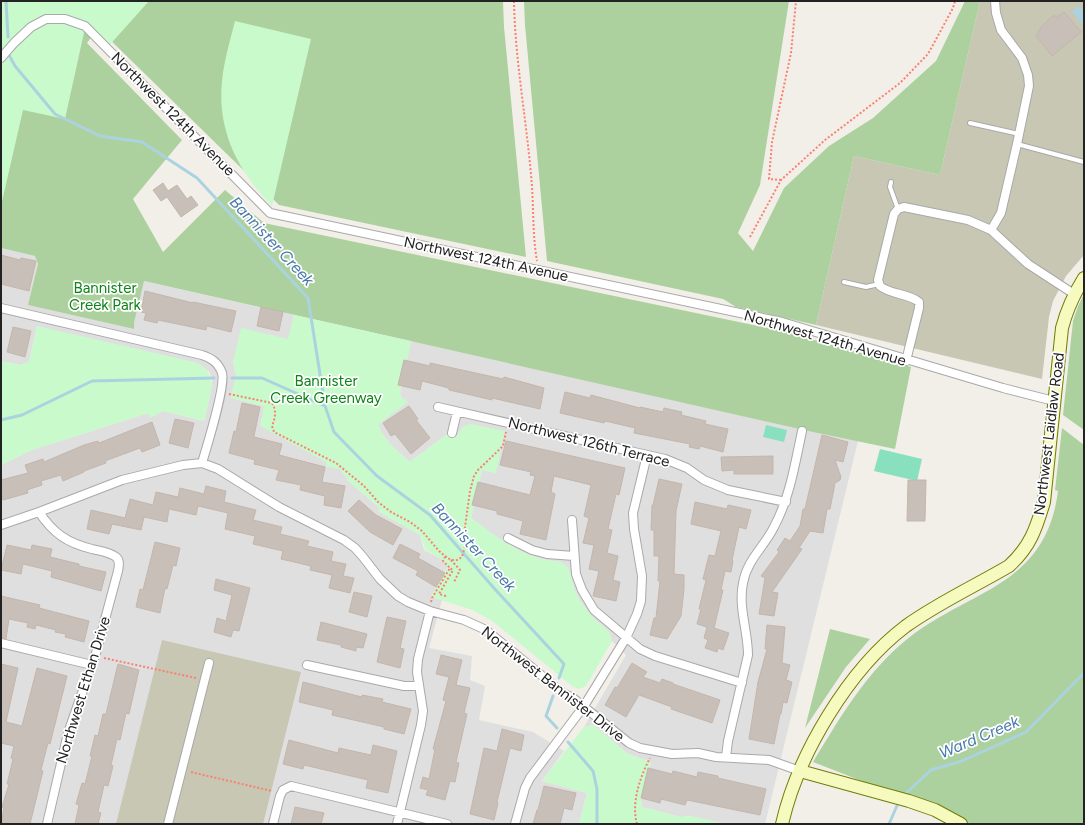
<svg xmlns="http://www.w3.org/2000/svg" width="1085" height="825" font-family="Figtree,sans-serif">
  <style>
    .residential { fill: #e0dfdf }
    .construction { fill: #c7c7b4 }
    .forest { fill: #add19e }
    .park { fill: #c8facc }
    .pitch { fill: #88e0be }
    .water { fill: #aad3df }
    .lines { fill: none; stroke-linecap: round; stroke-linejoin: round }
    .stream { stroke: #aad3df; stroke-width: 3 }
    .building { fill: #c7bfb8; stroke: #c4b6ab }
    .lane-casing { stroke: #a9a9a9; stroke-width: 6 }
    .street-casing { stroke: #a9a9a9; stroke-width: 10 }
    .secondary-casing { stroke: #707d05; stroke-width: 14 }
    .path { stroke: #fa8072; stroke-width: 2; stroke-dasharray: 2 2; stroke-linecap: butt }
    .lane { stroke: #fff; stroke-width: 4 }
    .street { stroke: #fff; stroke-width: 8 }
    .secondary { stroke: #f7fabf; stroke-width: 12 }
    .labels { text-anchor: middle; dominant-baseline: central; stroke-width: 3.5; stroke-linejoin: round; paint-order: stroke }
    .street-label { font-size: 15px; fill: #222; stroke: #fff }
    .park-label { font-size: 15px; fill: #0c8416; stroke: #fff }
    .water-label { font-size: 16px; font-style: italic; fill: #4a7aab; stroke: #fff }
  </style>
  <rect width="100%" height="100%" fill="#f2efe9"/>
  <!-- residential -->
  <path class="residential" d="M1,248L35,256L38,264L29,305L134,329V323L143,281L294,315L289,339L233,361L236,375L231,398L265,406L326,462V466L340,469L347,478V480L380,508L378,511L420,535L424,550L440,558L448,566L431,597L442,600L429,648L472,656L470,680L485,686L479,720L533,732L564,751L542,781L587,793L579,824H1V465L32,450L148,413L163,411L204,421L211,390L212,380L209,371L37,326L29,362L20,365L1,361Z
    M411,341L858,441L765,824H726L690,816L681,817L642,807L641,799L651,762L628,754L593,725L584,727L626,655L612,641L609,632L592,617L580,601L574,589L568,568L561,562L541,559L522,552L501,540L471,518L482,470L496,473L464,426L456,437L446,435L410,462L393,447L379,430L378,424L407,402L401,397L400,393Z"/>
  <!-- construction -->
  <path class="construction" d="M980,1H1084V255L1066,276L1053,301L1049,317L1042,379L816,325L854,156L940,175Z
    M162,640L301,672L263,824H116Z"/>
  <!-- forest -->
  <path class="forest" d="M1,1H503L504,27L526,257L279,205L98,28L87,43L182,140L133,199L163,252L225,190L264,223L782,331L911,367L895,449L813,432L144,281L134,323V329L28,305L38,264L35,256L1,248Z
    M524,1H789L760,185L738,233L753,251L784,188L829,146L873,118L936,61L965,1H980L940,175L854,156L816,325L736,307L723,299L547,261L525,25Z
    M1084,294V430L1063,415L1073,321L1078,306Z
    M1062,428L1084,445V824H972L813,762C838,721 862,679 899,646C962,589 1045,592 1058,491L1055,490Z
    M830,629L870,639L846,667L805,728Z"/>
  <!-- park -->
  <path class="park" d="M1,1H149L106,49L85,28L65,119L23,110L1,206Z
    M235,21L311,39L272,206C238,171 217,131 222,81C224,61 230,41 235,21Z
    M294,315L411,341L400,393L401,397L408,402L379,424C380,437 400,453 410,462L446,435L456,437C461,430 463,425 471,424L505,431L496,473L482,470L471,518L501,540L522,552L541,559L561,562L566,565L570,572L574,589L580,601L592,617L609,632L612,641L586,686L579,689L572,686L491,620L470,609L431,597L448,566L440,558L424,549L425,548L420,535L378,511L380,508L347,480V478L340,469L326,466V462L260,426L264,406L231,398L236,375L233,362L241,328L288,339Z
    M37,326L194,362C222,371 209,400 204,421L163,411L150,418L148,413L32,450L1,465V361L20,365L29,362Z
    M593,725L628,754L651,762L641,799L642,807L681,817L690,816L726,824H579L587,793L542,781L584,727Z"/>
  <!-- pitch -->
  <path class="pitch" d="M766,425L787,430L784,442L763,437Z
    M880,449L922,459L917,481L874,471Z"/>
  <!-- water -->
  <path class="water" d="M1079,6L1084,12V26L1072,12Z"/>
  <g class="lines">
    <!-- stream -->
    <path class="stream" d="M6,1L8,37
      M9,55L15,66L55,114L100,136L142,142L197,178L308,298L325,406L334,432L377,476L430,515L493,587L564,664L559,678
      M232,378H262L325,406
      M1,420L22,415L92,381L214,378
      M553,696L546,716L557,728
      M568,742L593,771L597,789V824
      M904,795L931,770L962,761L1026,732L1084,673
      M889,824L899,801"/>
  </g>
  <!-- building -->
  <path class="building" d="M1064,12L1081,32L1052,56L1036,36L1042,26L1054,15L1056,18Z
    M163,183L168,191L177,185L187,199L191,196L198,205L181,217L167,197L161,201L153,190Z
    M1,255L20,260L21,258L36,261L29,291L1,284Z
    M145,291L193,303V302L236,311L231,332L207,326L206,330L158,320L157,323L144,320L146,313L141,312Z
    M261,307L283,312L279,331L257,326Z
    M13,327L31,331L25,357L7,352Z
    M404,360L430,366V363L503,379L504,377L544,388L540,409L492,398V400L471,395L449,390V388L422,381L420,390L398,385Z
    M565,392L590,398L591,395L640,408V407L663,412L664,408L682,412L681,415L706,421L705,424L728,429L723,452L700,446L699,449L689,447L690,444L634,433L635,428L605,421L604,423L560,413Z
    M242,403L260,407L254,436V437L282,444L279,455L325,467L322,482L345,486L341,508L324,505L325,496L300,490L301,485L276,480L279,470L254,464L255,460L229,453L234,431L236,432Z
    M409,406L418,419L416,420L430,438L411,454L395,434L391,436L383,423Z
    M175,419L194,423L188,448L169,443Z
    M152,422L160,445L142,452L140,448L105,461L106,463L84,471V472L63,481L61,475L41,481L42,485L27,490L28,493L3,500L1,492V480L28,473L25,465L43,459L44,462L84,445L98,441L99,443Z
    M822,435L848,442L843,462L835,460L841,477L840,480L835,483L830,509H827L823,533L810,531L799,548L802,549L772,592L778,593L774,616L759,614L765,578L761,576L779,552L777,550L785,538L790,541L800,526L803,509H805Z
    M506,441L625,468L619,495L616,494L608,529L612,530L607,553L618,556L613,580L620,582L616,601L593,596L599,571L589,569L594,545L583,543L589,518L584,516L591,485L554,476L551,492L555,494L546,540L520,534L523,521L497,514V511L472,505L478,482L530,495L535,476L530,475L531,472L500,465Z
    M773,456V474H734V470L722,471L721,457Z
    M659,479L682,484L676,511L674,574L684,575V589L681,616L667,639L650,635L654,618H656L660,581H658L659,556H654V530H651L652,505H653Z
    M908,480H926L925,521H907Z
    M206,486L226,491L224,502L256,510L253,520L282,527L280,534L309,541L307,546L333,552L331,561L346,564L343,576L354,578L350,593L329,588L332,575L310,570L311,566L281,559L283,551L253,544L255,536L225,529L228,513L198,506L196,515L169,509L167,522L144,517L141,530L112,524L109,534L87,529L91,510L125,518L130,499L153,505L156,492L178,497L180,488L204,494Z
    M359,500L376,515L402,529L393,545L370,532L348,511Z
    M695,502L727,509L728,505L751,510L746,529L739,527L732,560L733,561L731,572L725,571L721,590H723L714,628L729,633L723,650L718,648L717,652L705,648L708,640L704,638L707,627L697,624L701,609H699L706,580L703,579L709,555L715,556L721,531L691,524Z
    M155,542L180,548L176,566L173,565L167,589L165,588L160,613L136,607L140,589L143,590Z
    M400,544L420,554L418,558L445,573L436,587L416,575L418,571L393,558Z
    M7,545L31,550L32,545L52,549L50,557L79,564V566L106,572L101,591L51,577L52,571L23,564L21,574L1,570Z
    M216,579L250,588L239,631L233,630L231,637L214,632L217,618L226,621L232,595L214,590Z
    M354,592L372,596L367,617L349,612Z
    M1,596L40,605L39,608L89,621L84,642L65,637L66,634L55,632L56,630L36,625L35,629L27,627L28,623L9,619L6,639L1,638Z
    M387,617L406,621L400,648L404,649L400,668L377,662Z
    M321,622L367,634L363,648L356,647V651L341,647V645L317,640Z
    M767,625L785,627L782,663L790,665L786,680L792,682L787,703L783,702L781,714H780L774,744L749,739L758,682L767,649H765Z
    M441,655L462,660L456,685L470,688L464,713L467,714L456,762L459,763L455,782L450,781L445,800L426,795L428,790L420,788L423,777L429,779L435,749H433L446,701L443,700L449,677L436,674Z
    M632,663L647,672L643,677L660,683L662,679L673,683V684L720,700L712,723L671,709L672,707L639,695L626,717L605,705L615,687L617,688Z
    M1,664L18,668L6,722L22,726L37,668L67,676L50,744L48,743L41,770L43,771L30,824H1L4,808L2,807L9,784H7L13,759L11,758L14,746L1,743Z
    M118,664L139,670L129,714L126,713L120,740L117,739L111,765L113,766L108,786L104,785L98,812L101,813L98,824H75L79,805L76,804L82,783L85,784L92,756H90L95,735L98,736L103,714H106Z
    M303,682L362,697V695L383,699L382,702L411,709L404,734L384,729V727L332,715L333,710L299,702Z
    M502,729L524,735L521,751L510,748L497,802L498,803L494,820L470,814L484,748L497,751Z
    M289,740L338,753L339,748L371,755L373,745L397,751L388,793L366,788L368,780L304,765L303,769L283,764Z
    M648,768L672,774L673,771L697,777L698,772L718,776V778L766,789L760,815L687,800L685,805L661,799L660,803L641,798Z
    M544,786L576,793L572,810L564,808L560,824H533L537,810H538Z
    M295,807L324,813L321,824H291Z"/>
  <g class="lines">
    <!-- lane casing -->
    <g class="lane-casing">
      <path id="lane" d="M970,123L1019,134
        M1017,144L1084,162
        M891,182L890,187L898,209
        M844,282L866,287L879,284"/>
    </g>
    <!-- street casing -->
    <g class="street-casing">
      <path id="street" d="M1,58L14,43L31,27L46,19H65L85,26L270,213L782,322L1003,388L1054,401
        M991,230L1001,213L1017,144L1029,86L1028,75L1022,58L1001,30L996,13L995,1
        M1,308L202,355C211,358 218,362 222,373C226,386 207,446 202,463
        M906,361L919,308V302C908,293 891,295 880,286L878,280L894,214L898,209L904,207L968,220L991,230L1028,264L1074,294
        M438,407L665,459L687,468L704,480L728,490L786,502
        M452,433L457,412
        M39,512C53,533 67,543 92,549C99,551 109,552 116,557C120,560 119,566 118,571L96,653L68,733L47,824
        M572,520L576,574L582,590L594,610L640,649L655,656L742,683
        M1,525L39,512L122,480L183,465L202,463L218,469L279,507L344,540L355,548L363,557L380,579L398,596L408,602L430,611L464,620L486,630L563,693L573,698L629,743L640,748L672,754L698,753L716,757L769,760L800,771
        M508,538L532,550L547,554L574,556
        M1,643L92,665
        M307,665L404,686H418
        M726,757L728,741L748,655C748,631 738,607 743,583C747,560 764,547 774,527C790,497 795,464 802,431
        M168,824L209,663
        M273,824L280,796L283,790L291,786L447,824
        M397,824L421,725L423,711L417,672L418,659L430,611
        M515,824L525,788L530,778L584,706L626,638L637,614L641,601L642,576L634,529L633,513L647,455"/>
    </g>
    <!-- secondary casing -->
    <g class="secondary-casing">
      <path id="secondary" d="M800,771L909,801L935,810L961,824
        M782,824C798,754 849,669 906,626C938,603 975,586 1009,566C1030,547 1036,529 1044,502L1062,328C1067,309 1074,294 1084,278"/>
    </g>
    <!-- path -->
    <path class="path" d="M514,1C515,59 526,117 531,175C534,203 532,232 537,261
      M781,180L769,179L772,142L791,53L796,1
      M750,237L781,180L825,140L900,83L928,54L953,8L955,1
      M229,394L272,403C277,411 275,418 272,426L274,432L336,463L364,486L378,502L391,512L410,522L422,531L439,551L445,556L451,560H457L462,557L466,543L465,527L470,491L474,476L478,470L503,446L506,432
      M451,560L460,570L454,582
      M446,596L439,594L453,570L450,568
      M431,602L432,598L450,568L443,561L445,557
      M104,658L196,678
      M191,772L272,791
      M637,824C631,803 640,777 650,758"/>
    <!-- lane -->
    <use href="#lane" class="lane"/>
    <!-- street -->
    <use href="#street" class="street"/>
    <!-- secondary -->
    <use href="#secondary" class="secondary"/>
  </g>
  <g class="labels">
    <!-- street labels -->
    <g class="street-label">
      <text transform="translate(173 114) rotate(45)">Northwest 124th Avenue</text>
      <text transform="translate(486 259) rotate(12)">Northwest 124th Avenue</text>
      <text transform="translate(825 338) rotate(16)">Northwest 124th Avenue</text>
      <text transform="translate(1049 434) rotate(-83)">Northwest Laidlaw Road</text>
      <text transform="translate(589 442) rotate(14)">Northwest 126th Terrace</text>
      <text transform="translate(553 684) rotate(38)">Northwest Bannister Drive</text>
      <text transform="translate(83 690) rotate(-73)">Northwest Ethan Drive</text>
    </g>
    <!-- park labels -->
    <g class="park-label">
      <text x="105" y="288">Bannister<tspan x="105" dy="17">Creek Park</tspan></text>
      <text x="326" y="381">Bannister<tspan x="326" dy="17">Creek Greenway</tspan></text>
    </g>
    <!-- water labels -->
    <g class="water-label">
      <text transform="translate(272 241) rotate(47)">Bannister Creek</text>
      <text transform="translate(474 547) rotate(47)">Bannister Creek</text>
      <text transform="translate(979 737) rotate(-23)">Ward Creek</text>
    </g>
  </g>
  <!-- border -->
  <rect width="1085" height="825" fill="none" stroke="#222222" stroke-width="4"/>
</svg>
